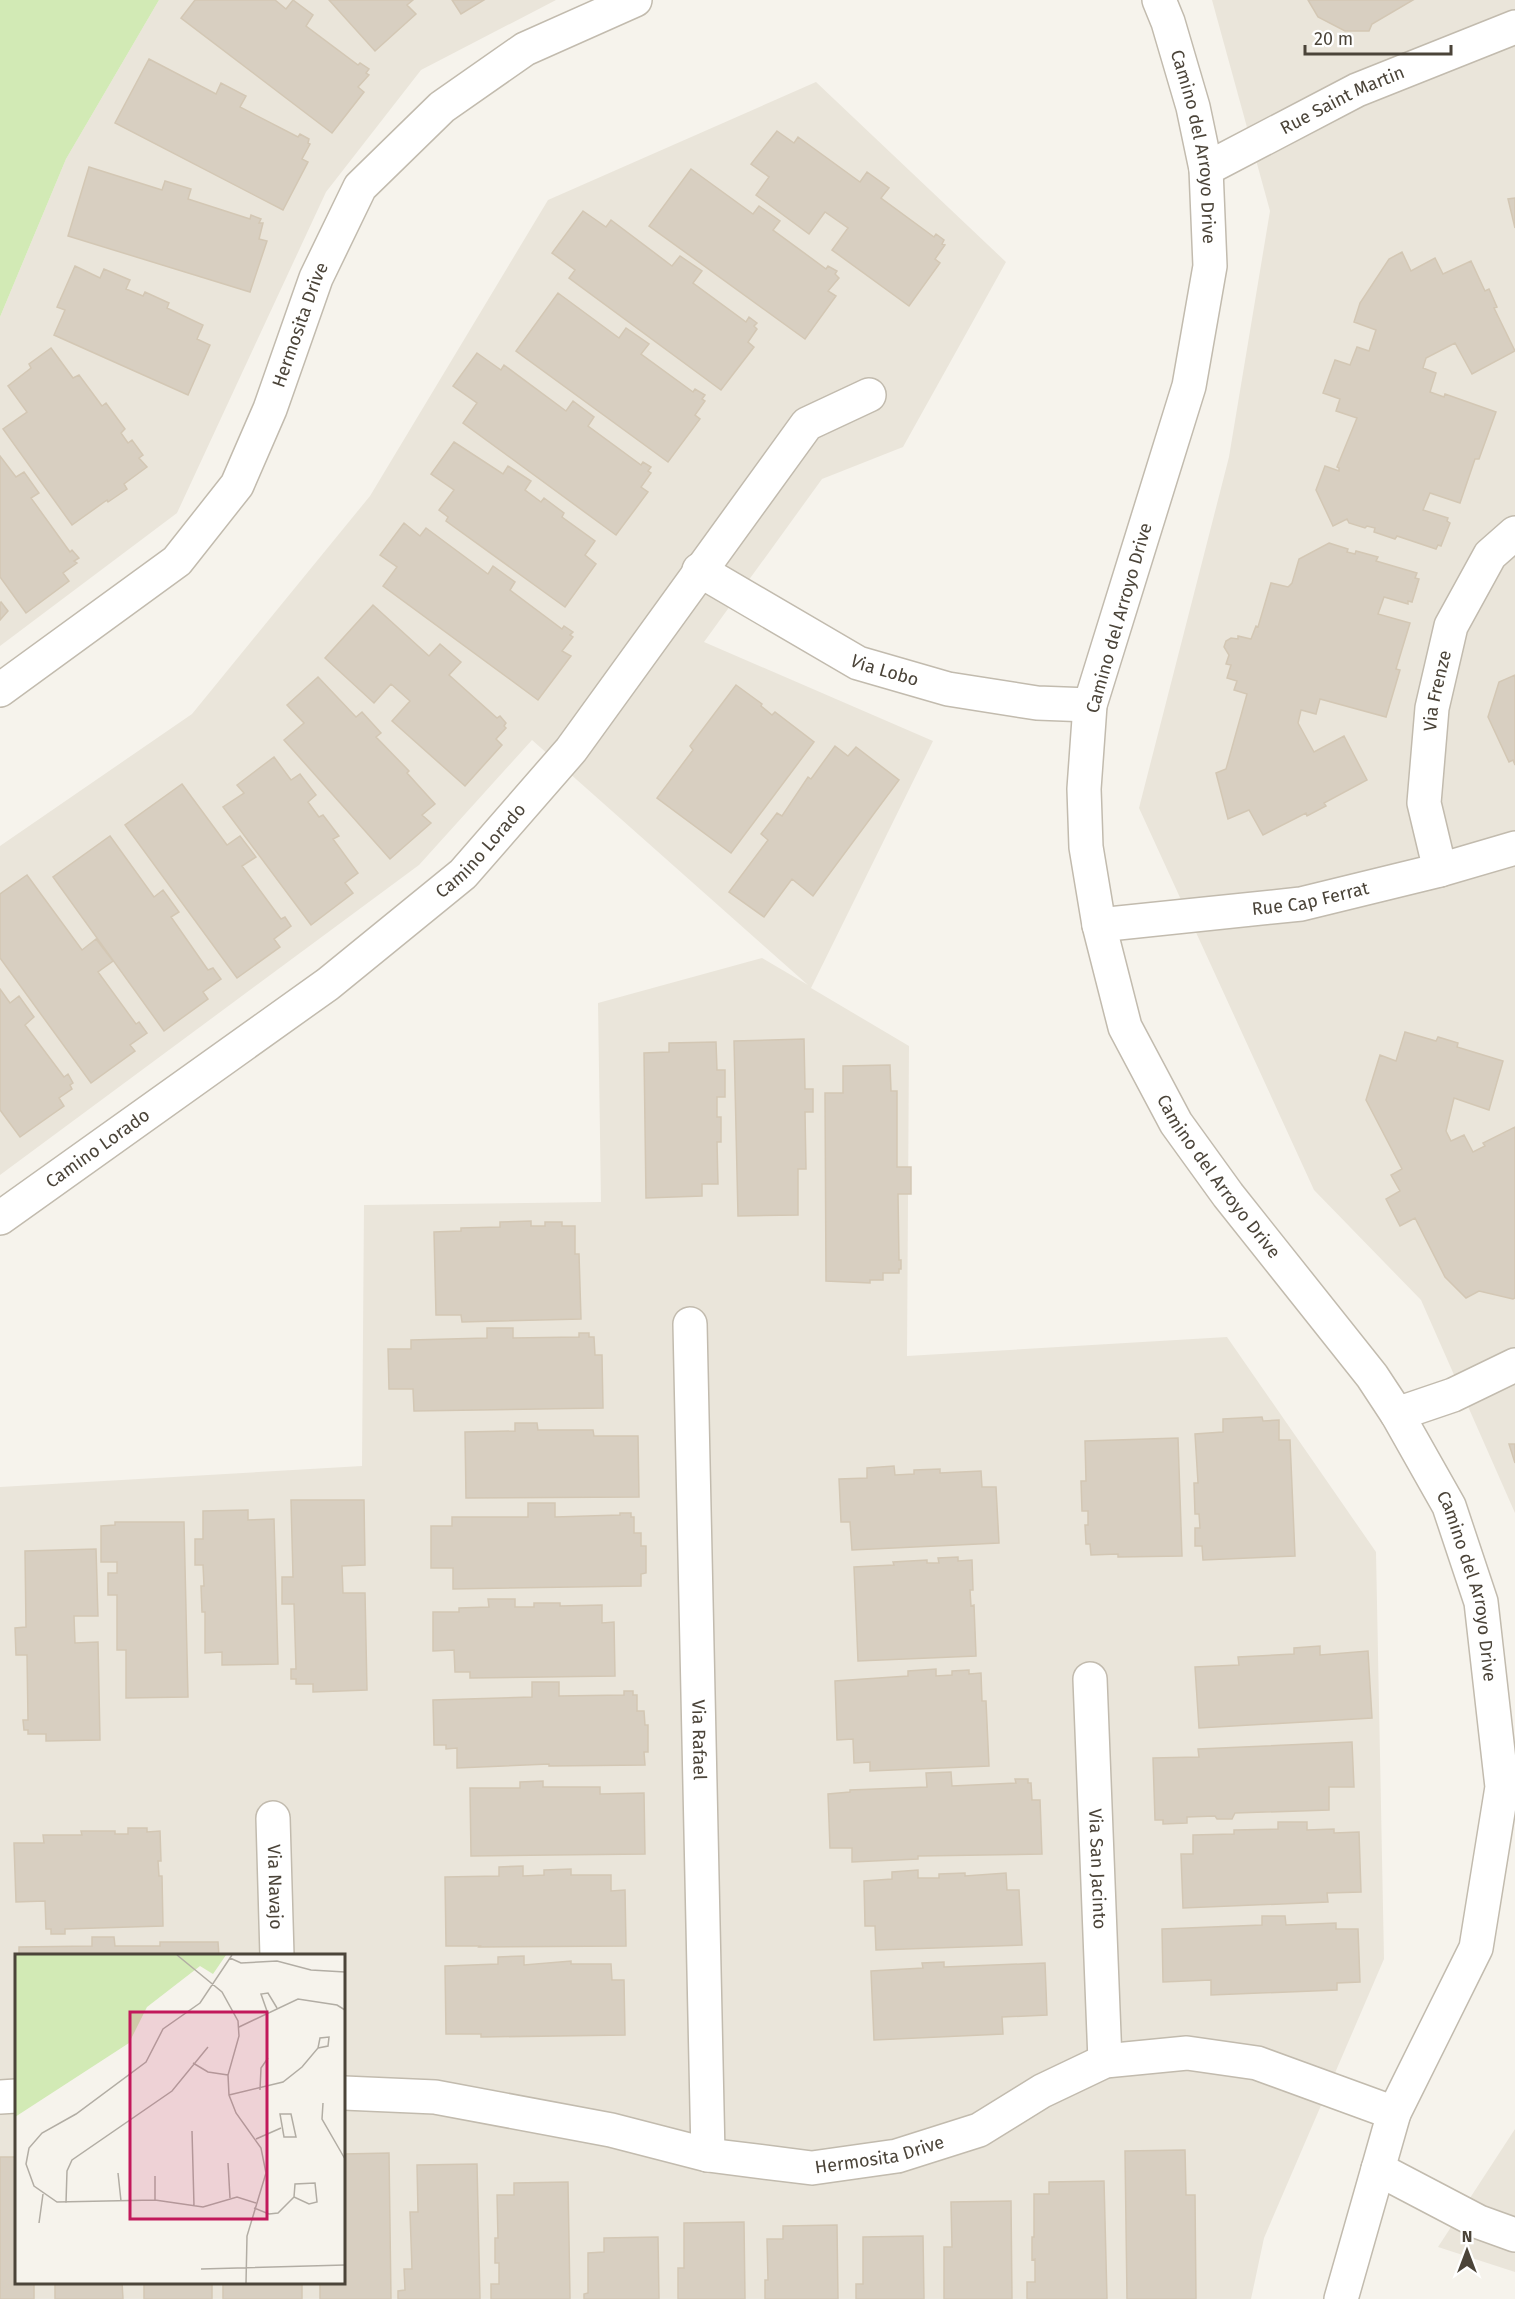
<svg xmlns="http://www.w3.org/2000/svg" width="1515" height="2299" font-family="'Fira Sans',sans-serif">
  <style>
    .residential { fill: #eae5da; fill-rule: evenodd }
    .green { fill: #d2eab5 }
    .building { fill: #d8cfc1; stroke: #d3c7b4; stroke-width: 1.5 }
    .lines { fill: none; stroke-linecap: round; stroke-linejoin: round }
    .minor-casing { stroke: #c2bbae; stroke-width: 36 }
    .minor { stroke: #fff; stroke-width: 33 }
    .labels { text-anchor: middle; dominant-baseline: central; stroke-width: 6; stroke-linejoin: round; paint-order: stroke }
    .street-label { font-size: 18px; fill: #4b4439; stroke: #fff }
    .inset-road { fill: none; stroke: #b2ada4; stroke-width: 1.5 }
    .view { fill: #c2185b; fill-opacity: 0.15; stroke: #c2185b; stroke-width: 3 }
    .inset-edge { fill: none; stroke: #4b4439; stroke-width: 3 }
  </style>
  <rect width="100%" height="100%" fill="#f6f3ec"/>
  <!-- residential -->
  <path class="residential" d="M159,0H556L421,70L326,192L177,513L0,646V317L66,159Z
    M1212,0H1515V1513L1421,1300L1314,1190L1139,808L1229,457L1270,211Z
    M816,82L1006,262L903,447L822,479L704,642L933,741L811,988L909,1046L907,1356L1227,1337L1376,1552L1384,1959L1264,2238L1251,2299H0V1487L362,1466L364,1205L601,1202L598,1003L762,958L808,985L532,740L419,865L0,1175V846L192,714L370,496L548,200ZM16,1956H344V2282H16Z
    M1515,2129V2272L1438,2247Z"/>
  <!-- green -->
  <path class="green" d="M0,0H159L66,159L0,317Z"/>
  <!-- building -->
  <path class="building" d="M195,0H275L286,9L293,0L313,15L306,26L358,65L360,63L369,69L366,73L369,75L358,87L364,92L332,133L181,18Z
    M329,0H413L407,5L416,14L375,51Z
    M452,0H484L461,14Z
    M1308,0H1413L1372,24L1369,31H1345L1318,17Z
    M149,59L216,94L221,83L246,96L240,107L298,137L300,134L309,139L308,143L310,144L302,159L308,162L283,210L115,123Z
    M777,131L794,143L798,137L860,182L867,172L889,188L881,198L934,237L936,234L944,240L942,244L945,245L935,259L940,263L909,306L832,250L848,228L825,212L809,234L756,195L769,177L751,164Z
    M89,167L162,190L165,181L191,189L188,199L250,219L251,215L261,219L259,223H263L259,239L267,241L250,292L68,236Z
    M691,169L753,214L759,206L780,221L773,230L826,269L828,266L837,271L835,274L839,278L828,291L836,296L805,339L649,226Z
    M1515,198V228L1508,199Z
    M583,211L606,227L611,220L672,266L680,256L702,271L693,283L746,322L749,317L757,323L754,326L757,329L748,342L754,347L721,390L569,278L575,270L552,253Z
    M1402,252L1411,271L1435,258L1443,274L1471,261L1485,291L1489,289L1497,307L1494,308L1515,351L1472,374L1455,343L1426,358L1423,368L1436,373L1430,392L1444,397L1445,394L1496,412L1479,459H1475L1460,503L1430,493L1423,510L1448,518L1447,521L1450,523L1441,546L1438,545L1436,549L1397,536L1395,539L1374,532L1375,528L1367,526L1365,528L1349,523L1347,519L1333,526L1316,490L1325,466L1339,471V468L1337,467L1357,418L1336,411L1340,399L1323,393L1335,360L1350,365L1357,347L1369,351L1376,330L1354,322L1360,303L1389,259Z
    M75,266L100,278L104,269L130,280L126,289L143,296L145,292L169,303L167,308L203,325L197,339L210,345L188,395L54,335L65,310L57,307Z
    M558,293L619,338L626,328L649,344L641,354L693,392L695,389L705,395L702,399L705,401L695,415L700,419L668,462L516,351Z
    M51,348L73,378L79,375L102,406L106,403L125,429L121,433L128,443L132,440L143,455L139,458L147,467L124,484L127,489L108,502L107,500L72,525L3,429L27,412L8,386L31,368L29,364Z
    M477,353L501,370L504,365L566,411L573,401L594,417L588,426L641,465L643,462L651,467L648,471L651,473L641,487L648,492L616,535L463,423L477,403L453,386Z
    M454,442L503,474L508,466L531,481L525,490L541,502L544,498L564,513L562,517L595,541L585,555L596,564L565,607L446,521L448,517L439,510L454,490L431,474Z
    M0,456L16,477L24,472L39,493L31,498L70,552L72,550L79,558L74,561L77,563L63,573L69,581L26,613L0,577Z
    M404,523L420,536L426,528L488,574L493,566L515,582L510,590L562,629L564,626L573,632L570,635L573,637L562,651L571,656L538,700L383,586L397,567L380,555Z
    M1329,543L1348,549L1347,552L1355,554L1356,551L1378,557L1376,561L1417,573L1415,578L1419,579L1412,602L1408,601V604L1384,597L1378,614L1410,623L1396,669L1400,670L1386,717L1320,699L1316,714L1301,710L1298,723L1314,752L1344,736L1367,780L1324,803L1326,806L1307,816L1306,813L1263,835L1249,810L1228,819L1216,773L1226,769L1247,694L1234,690L1237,681L1227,678L1231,665L1226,664L1229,655L1224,647L1226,641L1231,638L1238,639V636L1251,639L1256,626L1258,627L1271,583L1288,587L1292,583L1299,559Z
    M1,602L8,611L0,620V603Z
    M373,605L429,656L440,644L461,662L449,675L497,718L500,716L506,723L504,726L506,728L496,739L502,745L465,786L392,721L410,701L391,684L374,703L325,658Z
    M1515,675V765L1513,760L1509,762L1488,717L1499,682Z
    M318,677L356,717L362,712L381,733L376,737L409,771L407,773L435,804L422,815L431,823L390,859L284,740L304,723L287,705Z
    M736,685L762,704L761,706L772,715L775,712L814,742L731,853L657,798L693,750L690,746Z
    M835,746L848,756L856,747L899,780L813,896L792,879L764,917L729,892L768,840L761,834L777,813L782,816L808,777L811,779Z
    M274,757L291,780L300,774L316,795L308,802L319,817L323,815L339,836L333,839L358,873L345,883L353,893L311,925L223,807L244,793L237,785Z
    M182,784L227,845L240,836L256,857L242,866L281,919L285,917L291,926L274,939L280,947L237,978L125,825Z
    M110,836L154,897L163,890L179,912L171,917L208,970L213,968L221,979L203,992L208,999L164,1031L53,877Z
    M27,875L82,950L96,939L113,961L98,972L136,1024L139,1022L147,1033L130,1045L135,1051L91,1083L0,958V894Z
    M0,989L10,1003L19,996L34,1017L25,1025L64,1077L68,1074L73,1083L70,1085L72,1089L59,1098L64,1106L20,1137L0,1110Z
    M1405,1032L1436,1041L1438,1037L1458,1043L1457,1047L1503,1061L1489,1110L1454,1098L1446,1131L1451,1141L1464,1135L1473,1152L1485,1146L1483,1143L1515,1127V1298L1513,1299L1479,1291L1466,1298L1445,1277L1415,1218L1400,1226L1386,1199L1400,1191L1391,1175L1402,1169L1366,1100L1380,1055L1396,1061Z
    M804,1039L805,1089H813V1112H805L806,1169H798V1215L738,1216L734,1041Z
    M716,1042L717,1070H725V1097H717V1117H721V1142H717L718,1184H702V1196L646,1198L644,1053L669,1052V1043Z
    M890,1065L891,1091H897V1167H911V1194H898L899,1260H901V1269H899V1273H883V1280H870V1283L826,1281L825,1093H843V1066Z
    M531,1221V1226H545V1222H562V1226H575V1254H579L581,1319L462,1322L461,1315H436L434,1232L461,1231V1228L500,1227V1222Z
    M487,1328H513V1338L579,1337V1333H589V1337H594L595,1355H602L603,1408L414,1411L413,1389H389L388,1349H411V1340L487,1338Z
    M1262,1417L1263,1421L1279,1420V1440H1290L1295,1556L1203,1560L1202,1546H1195V1528H1200L1199,1514H1195L1194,1483H1198L1195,1434L1223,1432V1419Z
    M515,1423H537L538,1430H593L594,1436H638L639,1497L466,1498L465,1432L515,1431Z
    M1178,1438L1182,1556L1118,1557V1554L1091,1555L1090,1544H1086L1085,1525H1088V1511H1082L1081,1481H1086L1085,1441Z
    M1509,1444H1515V1463Z
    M894,1466L895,1475L914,1474V1470L940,1469V1473L981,1471L982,1487H996L999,1543L852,1550L850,1522H841L839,1479L867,1478V1468Z
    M291,1500H364L365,1565L342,1566L343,1593H365L367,1690L313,1692V1684H296V1679H291V1669H296L294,1604H282V1577H293Z
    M528,1503H555V1517L620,1515V1513H631V1517H634V1533H641V1546H646V1573L641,1574V1586L453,1589V1568H431V1526H452V1517H528Z
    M248,1510V1520L274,1519L278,1664L222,1665V1652L205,1653V1612H202L201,1586H204L203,1565H195V1539H203V1511Z
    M115,1522H184L188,1697L126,1698V1650H117V1595H108V1573H117V1562H101V1526L115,1525Z
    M96,1549L98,1616H74L75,1643L98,1642L100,1740L46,1741V1734H28V1730H24L23,1720H28L27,1655H16L15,1628L26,1627L25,1551Z
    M958,1557V1561L972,1560L973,1590H970L971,1606L974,1605L976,1656L858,1661L854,1567L894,1565L893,1562L927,1560V1563H939L938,1558Z
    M488,1599H515V1607H534V1603H560V1606L602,1605V1623L614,1622L615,1676L470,1678V1672H455L454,1650L433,1651V1612H459V1608L489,1607Z
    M1320,1646V1655L1368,1651L1372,1718L1199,1728L1195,1667L1239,1665L1238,1657L1294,1654V1648Z
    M936,1669V1676L952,1675V1671L969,1670V1674L981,1673L982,1701H986L989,1766L870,1771V1762L854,1763L853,1739L837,1740L835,1681L908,1676V1671Z
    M532,1682H559V1696L624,1695V1691H633V1695H637V1711H644L645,1725H648V1752H644L645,1765L549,1766V1764L457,1768V1748L446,1749V1745H434L433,1700L532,1697Z
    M1352,1742L1354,1787H1329V1810L1235,1813L1232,1819H1217L1215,1816L1187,1817V1823L1163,1824V1820H1155L1153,1758L1199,1757L1198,1749Z
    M951,1772L952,1786L1016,1783L1015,1779H1028V1783H1031L1032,1800H1040L1042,1854L918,1856V1859L852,1862V1848H830L828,1794L850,1792V1790L927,1787L926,1773Z
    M543,1781V1787H600V1794L644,1793L645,1854L471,1856L470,1788H520V1782Z
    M1278,1822H1307V1830L1334,1829V1833L1359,1832L1361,1892L1327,1893L1328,1902L1183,1908L1181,1854H1193V1835L1234,1834V1830L1278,1829Z
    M128,1828H147V1832L160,1831L161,1861H158L159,1876H162L163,1926L65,1929V1934H51V1929H46L45,1901L16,1902L14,1843H44L43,1835H82L81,1831H115V1834H128Z
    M523,1866V1876L544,1875V1870L571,1869V1875H611V1891L625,1890L626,1946L479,1947L480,1946H446L445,1877L499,1876V1867Z
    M918,1870V1878H939V1874L965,1873V1876L1006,1873L1007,1890H1019L1022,1945L876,1950L875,1926H865L864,1881L892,1879V1872Z
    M1262,1916H1285L1286,1925L1336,1923V1929H1358L1360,1982L1337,1983V1990L1211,1995V1980L1163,1982L1162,1929L1262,1925Z
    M92,1937H114L115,1946H160V1942H218L219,1956H19V1947L92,1946Z
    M524,1956V1965L571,1961V1964H611L612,1980H624L625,2035L481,2037V2034H446L445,1966L498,1964V1957Z
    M944,1962V1967L1045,1963L1047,2015L1002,2017L1003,2034L874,2040L871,1971L923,1968L922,1963Z
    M1185,2150L1186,2195H1195L1196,2299H1127L1125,2151Z
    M389,2153L391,2299H320V2282H344V2154Z
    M0,2157H16V2282H34V2299H0Z
    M477,2164L480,2299H398V2291L405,2290L404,2269H412L410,2212H418L417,2165Z
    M1104,2181L1107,2299H1027V2282H1035V2259L1032,2260V2237H1034V2194H1049V2182Z
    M568,2182L570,2299H491V2284H499V2263H495V2238H498L497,2195H514V2183Z
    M1011,2201L1012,2299H944V2247H952L951,2202Z
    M744,2222L745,2299H678V2268H684V2223Z
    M837,2225L838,2299H765V2280H768L767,2239H783V2226Z
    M923,2236L924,2299H856V2284H863V2237Z
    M658,2237L659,2299H584V2294L588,2293V2253L604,2252V2238Z
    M49,2282H122L123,2299H55V2283Z
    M134,2282H212V2299H144V2283Z
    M302,2282V2299H223V2283Z"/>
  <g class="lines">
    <!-- minor casing -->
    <g class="minor-casing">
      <g id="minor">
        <path id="s1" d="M1159,0L1168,22L1193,107L1206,169L1210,266L1189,386L1090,705L1084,789L1086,847L1099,925L1125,1027L1176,1123L1228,1195L1372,1376L1397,1414L1449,1506L1481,1602L1502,1787L1476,1948L1394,2113L1341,2299"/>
        <path id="s2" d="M1206,169L1357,90L1515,27"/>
        <path id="s3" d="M699,570L858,663L948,689L1037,703L1090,705"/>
        <path id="s4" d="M0,690L177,561L237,485L270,409L316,278L360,187L442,107L525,49L635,0"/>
        <path id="s5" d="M1440,870L1424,803L1432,708L1451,626L1490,555L1515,533"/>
        <path id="s6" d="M1099,925L1301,904L1440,870L1515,848"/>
        <path id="s7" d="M0,1218L328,984L463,874L571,750L807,424L869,395"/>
        <path id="s8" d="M690,1324L708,2155"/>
        <path d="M1397,1414L1453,1395L1515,1365"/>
        <path id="s9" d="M1090,1679L1105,2061"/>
        <path id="s10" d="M273,1818L277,1956"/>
        <path id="s11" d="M344,2093L435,2097L611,2130L708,2155L812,2168L897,2156L979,2130L1042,2091L1105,2061L1187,2053L1257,2063L1394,2113"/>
        <path d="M0,2097L16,2096"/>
        <path d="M1378,2169L1479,2222L1515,2235"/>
      </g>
    </g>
    <!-- minor -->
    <use href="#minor" class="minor"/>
  </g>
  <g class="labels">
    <!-- street labels -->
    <g class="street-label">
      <text stroke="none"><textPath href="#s2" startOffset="153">Rue Saint Martin</textPath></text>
      <text stroke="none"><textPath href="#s1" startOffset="152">Camino del Arroyo Drive</textPath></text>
      <text stroke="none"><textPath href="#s4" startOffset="488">Hermosita Drive</textPath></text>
      <text transform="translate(1119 618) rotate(-74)">Camino del Arroyo Drive</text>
      <text stroke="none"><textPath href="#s3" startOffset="212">Via Lobo</textPath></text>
      <text stroke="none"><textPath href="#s5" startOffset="182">Via Frenze</textPath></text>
      <text stroke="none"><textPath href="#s7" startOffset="606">Camino Lorado</textPath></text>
      <text stroke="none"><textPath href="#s6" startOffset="213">Rue Cap Ferrat</textPath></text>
      <text stroke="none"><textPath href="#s7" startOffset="120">Camino Lorado</textPath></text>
      <text stroke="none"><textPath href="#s1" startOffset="1232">Camino del Arroyo Drive</textPath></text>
      <text stroke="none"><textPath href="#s1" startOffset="1718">Camino del Arroyo Drive</textPath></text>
      <text stroke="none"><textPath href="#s8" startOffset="416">Via Rafael</textPath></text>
      <text stroke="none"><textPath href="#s9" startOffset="190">Via San Jacinto</textPath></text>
      <text stroke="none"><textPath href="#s10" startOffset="69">Via Navajo</textPath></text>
      <text stroke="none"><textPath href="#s11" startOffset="544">Hermosita Drive</textPath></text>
    </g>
  </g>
  <!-- overview -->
  <g transform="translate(15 1954)">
    <rect width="330" height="330" fill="#f6f3ec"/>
    <path d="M0,1H211L198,20L185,12L132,53L114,89L0,163Z" fill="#d2eab5"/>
    <path class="inset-road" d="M162,1L207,38L223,67L224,82L213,121L214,141L221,159L246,194L251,219L232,282L231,329M217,1L185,49L148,75L131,108L61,160L27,179L14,194L11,210L19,232L42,248L140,246L188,253L222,243L241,249M215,4L226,9L262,7L296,16L330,18M253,60L246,40L253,39L262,54M224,73L283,45L322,51L330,56M178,109L193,118L213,121M245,136L246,114L253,104M214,141L268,128L287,113L303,94L305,84L314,83L313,92L303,94M308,149L307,165L330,205M265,160H276L281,183H269ZM177,177L179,252M241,185L266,174M213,209L215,244M103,219L106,247M140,222V246M300,229L302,248L294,250L279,243L280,230ZM51,249L52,217L57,206L157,137L193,93M239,254L254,260L263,259L279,243M24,269L28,240M186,315L330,311"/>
    <path class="view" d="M115,58H252V265H115Z"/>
    <rect width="330" height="330" class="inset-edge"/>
  </g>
  <!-- north arrow -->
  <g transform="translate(1467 2251)" stroke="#ffffff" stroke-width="4.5" paint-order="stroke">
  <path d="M0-4.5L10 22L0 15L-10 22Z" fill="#4b4439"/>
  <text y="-9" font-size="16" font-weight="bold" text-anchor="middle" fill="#4b4439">N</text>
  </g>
  <!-- scale -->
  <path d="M1305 45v9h146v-9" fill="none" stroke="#4b4439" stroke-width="3"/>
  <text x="1314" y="45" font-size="18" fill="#4b4439" stroke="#ffffff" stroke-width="4.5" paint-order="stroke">20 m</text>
</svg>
